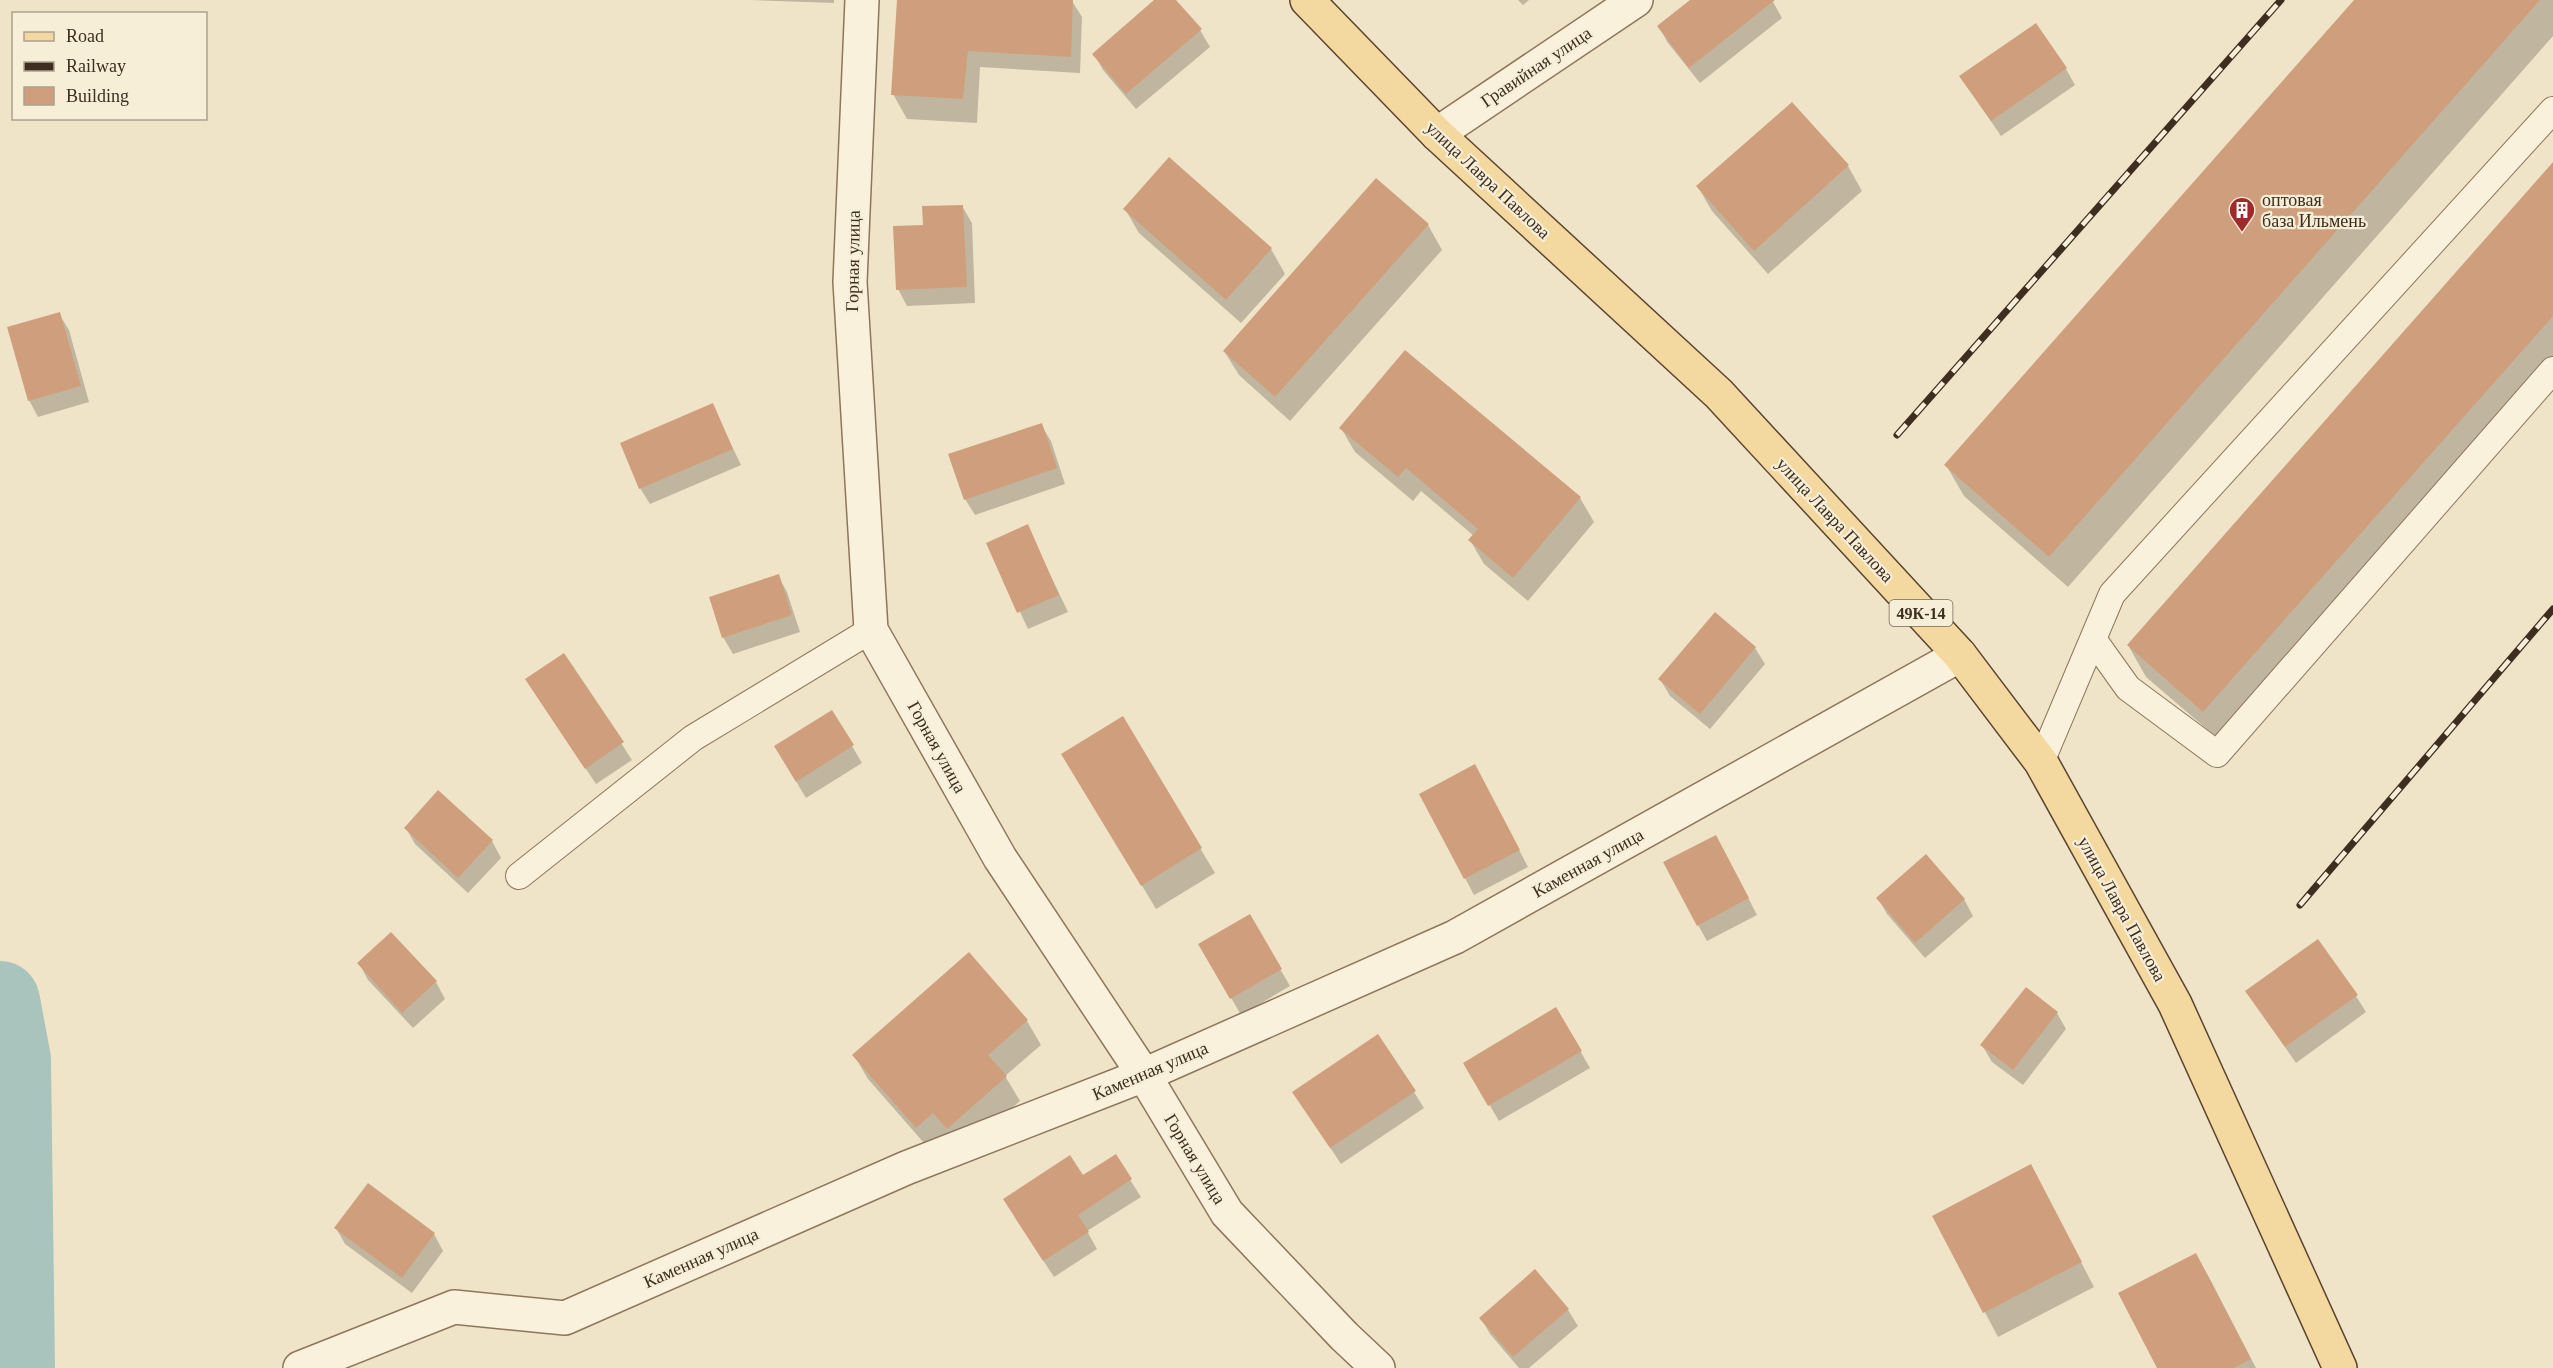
<svg xmlns="http://www.w3.org/2000/svg" width="2553" height="1368" font-family="'Times New Roman',serif">
  <style>
    .shadow { fill: #0003 }
    .lines { fill: none; stroke-linecap: round; stroke-linejoin: round }
    .river { stroke: #a9c4bc; stroke-width: 80 }
    .building { fill: #cf9f7d }
    .lane-casing { stroke: #8d765c; stroke-width: 28 }
    .street-casing { stroke: #8d765c; stroke-width: 36 }
    .primary-casing { stroke: #5b4430; stroke-width: 36 }
    .lane { stroke: #faf1dc; stroke-width: 26 }
    .street { stroke: #faf1dc; stroke-width: 33 }
    .primary { stroke: #f3d9a0; stroke-width: 33 }
    .rail-casing { stroke: #3d2e20; stroke-width: 7 }
    .rail { stroke: #f7eed8; stroke-width: 4.5; stroke-dasharray: 14; stroke-linecap: butt }
    .labels { text-anchor: middle; dominant-baseline: central; stroke-width: 4.5; stroke-linejoin: round; paint-order: stroke }
    .shield { fill: #f7eed8; stroke: #756857; stroke-width: 1.5 }
    .shield-label { font-size: 16px; font-weight: bold; fill: #3d2e20 }
    .street-label { font-size: 18px; fill: #3d2e20; stroke: #f7eed8 }
    .poi-label { font-size: 18px; fill: #3d2e20; stroke: #f7eed8; text-anchor: start }
  </style>
  <rect width="100%" height="100%" fill="#f0e4c8"/>
  <!-- shadow -->
  <path class="shadow" d="M749,0H834V3Z
    M898,0L1072,1L1082,17L1080,73L980,67L977,123L907,119L893,94Z
    M1157,0H1175L1200,30L1210,47L1136,109L1103,70L1094,54Z
    M1518,0H1529L1523,5Z
    M1693,0H1772L1782,18L1700,83L1668,43L1659,27Z
    M2356,0H2553V36L2068,587L1964,496L1946,465Z
    M2066,69L2075,85L2001,136L1971,92Z
    M1792,104L1848,166L1862,191L1768,274L1712,211L1698,187Z
    M2553,164V367L2222,742L2146,677L2128,645Z
    M962,206L972,223L975,303L907,306L898,289L924,227Z
    M1125,209L1271,249L1285,274L1241,323L1139,233Z
    M1428,225L1442,250L1290,421L1239,375L1224,351Z
    M59,314L69,330L89,402L38,417L29,400Z
    M712,405L741,465L650,504L640,488Z
    M1041,425L1051,441L1065,484L975,515L965,499Z
    M1341,428L1580,498L1594,522L1528,601L1484,564L1470,540L1474,536L1421,491L1413,501L1355,452Z
    M1027,526L1068,612L1028,629L988,543Z
    M778,576L787,592L800,632L733,654L723,637Z
    M1755,648L1765,664L1710,729L1670,696L1660,679Z
    M564,655L632,760L596,784L537,696Z
    M832,712L862,763L806,798L785,763Z
    M1122,718L1215,873L1156,909L1077,778Z
    M1484,783L1528,867L1474,895L1421,794Z
    M406,828L492,841L501,858L468,893L415,844Z
    M1725,853L1757,915L1707,941L1698,925Z
    M1878,898L1964,899L1973,916L1925,958L1887,914Z
    M1249,916L1290,986L1241,1015L1200,944Z
    M391,934L436,982L445,999L413,1028L368,980L359,963Z
    M2247,992L2356,996L2366,1012L2296,1063Z
    M1556,1009L1590,1068L1499,1121L1465,1063Z
    M2057,1013L2066,1029L2023,1085L1992,1062L1982,1045Z
    M1027,1021L1041,1045L1005,1076L1020,1101L962,1152L931,1151L868,1079L854,1055Z
    M1414,1092L1424,1108L1341,1164L1304,1108Z
    M1115,1156L1141,1197L1087,1231L1097,1249L1054,1277L1014,1216Z
    M2044,1191L2094,1287L1998,1337L1934,1216Z
    M336,1228L434,1234L443,1251L412,1293L345,1244Z
    M2196,1255L2210,1279L2256,1368H2158Z
    M1535,1271L1568,1310L1578,1326L1529,1368H1519L1490,1334L1481,1318Z"/>
  <g class="lines">
    <!-- river -->
    <path class="river" d="M0,1001L11,1060L15,1368"/>
  </g>
  <!-- building -->
  <path class="building" d="M897,0H1073L1071,57L968,51L963,99L891,95Z
    M1154,0H1176L1202,29L1126,94L1092,54Z
    M1690,0H1775L1689,68L1657,26Z
    M2354,0H2540L2049,557L1944,465Z
    M2036,23L2067,68L1991,121L1959,76Z
    M1792,102L1849,165L1754,251L1696,186Z
    M1169,157L1272,248L1226,300L1123,209Z
    M2553,162V316L2203,712L2127,645Z
    M1376,178L1429,224L1275,397L1223,351Z
    M963,205L967,287L896,290L893,226L923,225L922,206Z
    M60,312L81,386L28,401L7,327Z
    M1405,350L1581,497L1513,578L1468,540L1478,529L1406,468L1398,477L1339,428Z
    M713,403L733,449L639,489L620,443Z
    M1042,423L1057,468L964,500L948,454Z
    M1028,524L1059,595L1017,613L986,543Z
    M779,574L792,615L722,638L709,597Z
    M1715,612L1756,647L1700,714L1658,679Z
    M564,653L624,742L585,769L525,679Z
    M832,710L854,745L796,782L774,746Z
    M1123,716L1202,848L1141,886L1061,754Z
    M1475,764L1520,850L1464,879L1419,794Z
    M438,790L493,840L458,878L404,828Z
    M1716,835L1749,898L1697,926L1663,862Z
    M1926,854L1965,899L1915,943L1876,898Z
    M1250,914L1282,969L1230,999L1198,944Z
    M391,932L437,981L402,1013L357,963Z
    M2318,939L2358,995L2285,1047L2245,991Z
    M969,952L1028,1020L988,1055L1007,1076L947,1129L933,1113L916,1128L852,1055Z
    M2026,987L2058,1012L2013,1070L1980,1045Z
    M1556,1007L1582,1051L1488,1106L1463,1063Z
    M1378,1034L1416,1091L1330,1148L1292,1092Z
    M1116,1154L1132,1179L1078,1215L1089,1232L1043,1261L1003,1199L1070,1155L1083,1175Z
    M2031,1164L2082,1262L1983,1313L1932,1216Z
    M368,1183L435,1233L402,1278L334,1228Z
    M2196,1253L2251,1359L2234,1368H2157L2118,1293Z
    M1535,1269L1569,1309L1513,1357L1479,1318Z"/>
  <g class="lines">
    <!-- lane casing -->
    <g class="lane-casing">
      <path id="lane" d="M2093,639L2128,688L2217,754L2553,370
        M2041,762L2112,594L2553,110
        M519,876L693,738L871,630"/>
    </g>
    <!-- street casing -->
    <g class="street-casing">
      <path id="street" d="M862,0L850,282L871,630L1000,858L1144,1075L1227,1213L1344,1336L1378,1368
        M1437,134L1636,0
        M300,1368L454,1307L565,1318L906,1168L1144,1075L1455,937L1960,655"/>
    </g>
    <!-- primary casing -->
    <g class="primary-casing">
      <path id="primary" d="M1307,0L1437,134L1719,394L1960,655L2041,762L2175,1004L2340,1368"/>
    </g>
    <!-- lane -->
    <use href="#lane" class="lane"/>
    <!-- street -->
    <use href="#street" class="street"/>
    <!-- primary -->
    <use href="#primary" class="primary"/>
    <!-- rail casing -->
    <g class="rail-casing">
      <path id="rail" d="M1897,435L2281,0
        M2300,905L2553,609"/>
    </g>
    <!-- rail -->
    <use href="#rail" class="rail"/>
  </g>
  <!-- icons -->
  <defs>
    <g id="building-pin" transform="scale(1.35)"><path d="M0 17L-7.5 6A9.5 9.5 0 1 1 7.5 6Z" fill="#9e2a2b" stroke="#f7eed8"/><path d="M-4-6H4V6H1V3H-1V6H-4ZM-2.5-4.3h1.7v1.8h-1.7ZM.8-4.3h1.7v1.8H.8ZM-2.5-1h1.7V.8h-1.7ZM.8-1h1.7V.8H.8Z" fill="#fff"/></g>
  </defs>
  <g fill-rule="evenodd">
    <use href="#building-pin" x="2242" y="210"/>
  </g>
  <g class="labels">
    <!-- shield labels -->
    <rect class="shield" x="1889.5" y="600" width="63" height="26" rx="4.5"/>
    <g class="shield-label">
      <text x="1921" y="613">49К-14</text>
    </g>
    <!-- street labels -->
    <g class="street-label">
      <text transform="translate(1536 67) rotate(-34)">Гравийная улица</text>
      <text transform="translate(1488 180) rotate(43)">улица Лавра Павлова</text>
      <text transform="translate(853 261) rotate(-89)">Горная улица</text>
      <text transform="translate(1835 520) rotate(47)">улица Лавра Павлова</text>
      <text transform="translate(937 747) rotate(61)">Горная улица</text>
      <text transform="translate(1588 863) rotate(-29)">Каменная улица</text>
      <text transform="translate(2122 909) rotate(61)">улица Лавра Павлова</text>
      <text transform="translate(1150 1071) rotate(-23)">Каменная улица</text>
      <text transform="translate(1195 1159) rotate(59)">Горная улица</text>
      <text transform="translate(701 1258) rotate(-24)">Каменная улица</text>
    </g>
    <!-- poi labels -->
    <g class="poi-label">
      <text x="2262" y="200">оптовая<tspan x="2262" dy="21">база Ильмень</tspan></text>
    </g>
  </g>
  <!-- legend -->
  <rect x="12" y="12" width="195" height="108" fill="#f7eed8" stroke="#ada18e" stroke-width="1.5"/>
  <rect x="24" y="32" width="30" height="9" fill="#f3d9a0" stroke="#ada18e" stroke-width="1.5"/>
  <text x="66" y="42" font-size="18" fill="#3d2e20">Road</text>
  <rect x="24" y="62" width="30" height="9" fill="#3d2e20" stroke="#ada18e" stroke-width="1.5"/>
  <text x="66" y="72" font-size="18" fill="#3d2e20">Railway</text>
  <rect x="24" y="87" width="30" height="18" fill="#cf9f7d" stroke="#ada18e" stroke-width="1.5"/>
  <text x="66" y="102" font-size="18" fill="#3d2e20">Building</text>
</svg>
